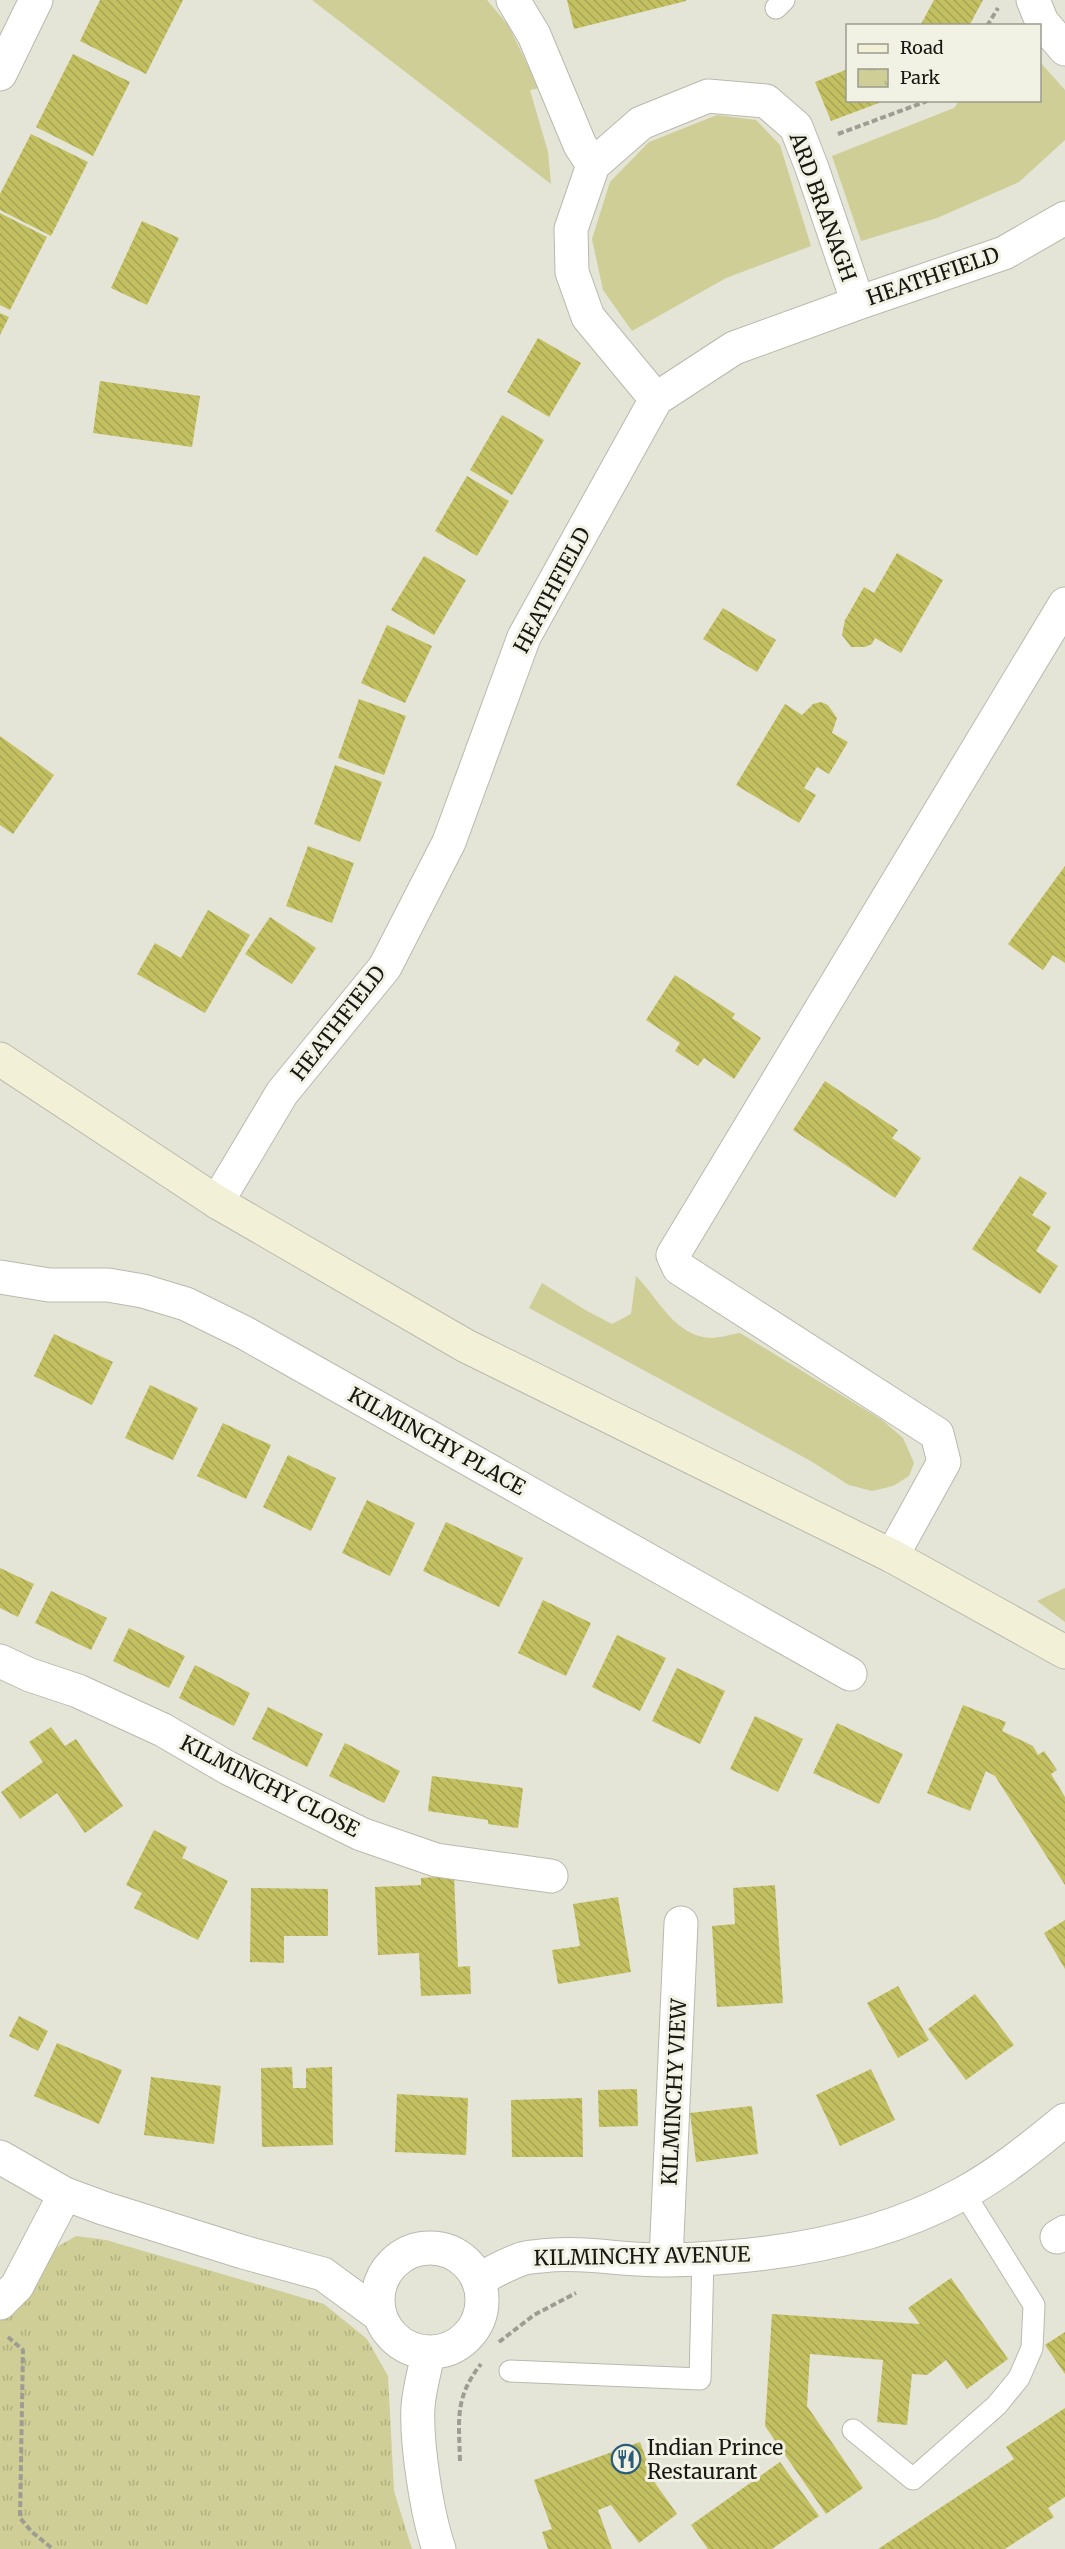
<svg xmlns="http://www.w3.org/2000/svg" width="1065" height="2549" font-family="Merriweather,serif">
  <style>
    .grass { fill: #cece96 }
    .park { fill: url(#park-tufts) }
    .building { fill: url(#building-back-hatch) }
    .lines { fill: none; stroke-linecap: round; stroke-linejoin: round }
    .lane-casing { stroke: #b9b9ad; stroke-width: 23 }
    .street-casing { stroke: #b9b9ad; stroke-width: 35 }
    .secondary-casing { stroke: #b9b9ad; stroke-width: 35 }
    .path { stroke: #9d9d93; stroke-width: 4; stroke-dasharray: 6 3; stroke-linecap: butt }
    .lane { stroke: #fff; stroke-width: 21 }
    .street { stroke: #fff; stroke-width: 33 }
    .secondary { stroke: #f2f1d7; stroke-width: 33 }
    .labels { text-anchor: middle; dominant-baseline: central; stroke-width: 6; stroke-linejoin: round; paint-order: stroke }
    .street-label { font-size: 21px; fill: #171713; stroke: #f1f1e4 }
    .poi-label { font-size: 21px; fill: #171713; stroke: #f1f1e4; text-anchor: start }
  </style>
  <defs>
    <pattern id="park-tufts" width="24" height="20" patternUnits="userSpaceOnUse" patternTransform="scale(1.5)"><rect width="24" height="20" fill="#cece96"/><path d="M3 7l-1-3M5 7V3M7 7l1-3M15 17l-1-3M17 17v-4M19 17l1-3" fill="none" stroke="#b0b080"/></pattern>
    <pattern id="building-back-hatch" width="6" height="6" patternUnits="userSpaceOnUse" patternTransform="scale(1.5)"><rect width="6" height="6" fill="#c3c062"/><path d="M-1 5l2 2M0 0l6 6M5-1l2 2" fill="none" stroke="#a7a454"/></pattern>
  </defs>
  <rect width="100%" height="100%" fill="#e4e4d7"/>
  <!-- grass -->
  <path class="grass" d="M312,0H487L508,25L539,88L530,90L548,152L551,184Z
    M1040,62L1065,90V140L1019,182L937,218L861,241L832,156L954,108L959,101L1040,100Z
    M717,115L756,120L780,145L811,246L726,278L632,331L603,290L592,239L610,182L649,142Z
    M636,1276C659,1299 674,1336 711,1338C720,1338 731,1334 740,1333L882,1420L903,1438L914,1463L909,1476L893,1486L872,1491L849,1485L809,1460L529,1308L542,1283L587,1311L612,1324L631,1314Z
    M1065,1588V1622L1037,1601Z"/>
  <!-- park -->
  <path class="park" d="M76,2236L106,2240L324,2304L367,2339L388,2376L394,2491L412,2549H0V2321L21,2297L40,2257Z"/>
  <!-- building -->
  <path class="building" d="M100,0H183L146,74L80,41Z
    M567,0H686V1L574,29Z
    M934,0H983L969,26H920Z
    M73,54L130,82L93,156L36,127Z
    M848,69V100L884,101L831,121L815,82Z
    M31,134L88,162L51,236L0,210V194Z
    M0,213L47,237L10,310L0,305Z
    M142,221L179,238L147,305L111,288Z
    M0,313L9,317L0,335Z
    M538,338L581,363L549,417L507,392Z
    M100,381L200,396L192,447L93,433Z
    M502,415L544,440L512,495L470,470Z
    M467,476L509,501L477,556L435,531Z
    M897,553L943,580L901,653L875,638L872,644L865,647H851L842,635L845,620L864,587L874,593Z
    M424,556L466,580L434,635L391,610Z
    M723,608L776,640L757,672L703,639Z
    M387,625L432,646L405,703L361,683Z
    M359,699L406,716L384,775L338,758Z
    M821,702L828,705L837,718L832,733L848,742L829,774L817,767L804,788L816,795L799,823L736,785L785,704L802,715L813,704Z
    M0,736L54,775L13,834L0,825Z
    M335,765L382,782L360,842L314,824Z
    M308,846L354,863L332,923L286,906Z
    M1065,866V963L1053,955L1043,970L1008,944Z
    M208,910L250,935L205,1013L137,974L155,943L181,958Z
    M270,917L316,948L292,984L245,954Z
    M675,975L735,1014L732,1018L761,1038L734,1079L704,1058L698,1066L675,1051L680,1043L646,1020Z
    M825,1081L898,1130L892,1138L921,1158L895,1198L793,1130Z
    M1020,1176L1047,1193L1032,1215L1051,1227L1036,1251L1058,1266L1040,1294L972,1249Z
    M54,1334L113,1362L92,1405L34,1376Z
    M150,1385L198,1408L173,1460L125,1438Z
    M223,1423L271,1445L246,1499L197,1476Z
    M288,1455L336,1478L311,1531L263,1507Z
    M367,1500L415,1523L390,1576L342,1553Z
    M446,1522L523,1558L499,1607L423,1571Z
    M0,1568L34,1584L18,1617L0,1608Z
    M51,1591L107,1618L91,1650L35,1623Z
    M543,1600L591,1623L566,1676L518,1653Z
    M129,1628L185,1656L169,1688L113,1661Z
    M617,1635L666,1658L640,1711L592,1687Z
    M195,1665L250,1693L234,1726L179,1698Z
    M677,1668L725,1691L700,1744L652,1721Z
    M963,1705L1006,1722L1002,1731L1033,1746L1038,1755L1044,1751L1057,1770L1051,1774L1065,1797V1885L995,1776L986,1771L970,1811L927,1793Z
    M268,1707L323,1734L307,1767L252,1739Z
    M755,1716L803,1739L778,1792L730,1769Z
    M837,1723L903,1754L879,1804L813,1773Z
    M51,1727L65,1746L76,1739L123,1806L85,1833L57,1793L20,1819L1,1792L43,1762L29,1742Z
    M345,1743L400,1771L384,1803L329,1776Z
    M432,1776L523,1788L518,1828L488,1824V1820L428,1811Z
    M154,1830L187,1847L182,1858L228,1881L198,1940L134,1908L142,1893L126,1885Z
    M454,1876L458,1967L470,1966L471,1994L421,1996L419,1953L378,1955L375,1887L421,1885V1878Z
    M775,1885L783,2003L717,2007L712,1926L735,1924L733,1888Z
    M251,1888L328,1889V1936H284V1963L250,1962Z
    M618,1897L631,1972L558,1984L552,1950L580,1946L573,1904Z
    M1065,1920V1969L1044,1933Z
    M898,1986L929,2040L898,2058L867,2003Z
    M975,1994L1014,2045L966,2080L928,2029Z
    M19,2016L48,2031L38,2051L9,2036Z
    M57,2043L122,2070L99,2124L34,2096Z
    M292,2067L293,2088H306V2068L332,2067L333,2145L262,2147L261,2068Z
    M871,2069L895,2120L840,2146L816,2095Z
    M151,2077L221,2086L214,2144L144,2135Z
    M637,2089L638,2126L599,2127L598,2090Z
    M397,2094L468,2098L466,2155L395,2152Z
    M582,2098L583,2157H512L511,2100Z
    M752,2106L758,2154L696,2162L690,2113Z
    M951,2278L1008,2359L967,2389L946,2360L927,2375L912,2374L907,2425L877,2422L883,2360L810,2354L807,2406L863,2488L826,2514L765,2426L772,2314L920,2324L908,2308Z
    M1065,2332V2374L1045,2345Z
    M1065,2408V2497L1048,2508L1054,2517L1005,2549H878L1014,2459L1006,2447Z
    M640,2442L655,2483L677,2514L639,2543L611,2505L598,2510L612,2549H548L542,2532L552,2529L534,2480Z
    M780,2462L819,2516L772,2549H708L691,2525Z"/>
  <g class="lines">
    <!-- lane casing -->
    <g class="lane-casing">
      <path id="lane" d="M776,8L784,0
        M510,2371L700,2379L703,2258
        M853,2430L913,2479L997,2405L1019,2378L1032,2348L1034,2305L964,2193"/>
    </g>
    <!-- street casing -->
    <g class="street-casing">
      <path id="street" d="M513,0L534,35L580,145L593,165
        M1033,0L1042,22L1065,49
        M0,74L36,0
        M656,399L588,317L572,272L571,229L593,165L641,123L708,96L766,101L796,127L812,168L858,303
        M217,1202L282,1093L385,967L449,842L524,637L656,399L734,348L858,303L1004,253L1065,218
        M0,1277L49,1285H108L143,1291L186,1304L245,1333L850,1674
        M892,1556L944,1462L937,1434L679,1268L673,1255L1065,604
        M0,1661L30,1675L78,1691L163,1730L228,1768L361,1834L436,1860L551,1876
        M0,2157L65,2194L103,2208L243,2252L323,2274L379,2315
        M1057,2237L1065,2232
        M378 2300a52 52 0 1 1 104 0a52 52 0 1 1-104 0Z
        M666,2260L681,1923
        M478,2280C491,2273 505,2265 519,2260C525,2257 534,2257 541,2256C584,2251 625,2261 668,2260C768,2258 873,2243 962,2194C999,2174 1032,2147 1065,2120
        M0,2303L17,2286L65,2194
        M428,2353C425,2371 419,2389 418,2407C416,2443 427,2515 439,2549"/>
    </g>
    <!-- secondary casing -->
    <g class="secondary-casing">
      <path id="secondary" d="M0,1059L217,1202L466,1346L892,1556L1065,1652"/>
    </g>
    <!-- path -->
    <path class="path" d="M987,26L998,8
      M838,134L930,100
      M8,2337L23,2350L20,2518L32,2532L53,2549
      M499,2342L534,2315L576,2293
      M460,2461C459,2421 454,2398 481,2364"/>
    <!-- lane -->
    <use href="#lane" class="lane"/>
    <!-- street -->
    <use href="#street" class="street"/>
    <!-- secondary -->
    <use href="#secondary" class="secondary"/>
  </g>
  <!-- icons -->
  <defs>
    <g id="restaurant-ring" transform="scale(1.5)"><circle r="9.5" fill="#f1f1e4" stroke="#2a5c79" stroke-width="1.5"/><path d="M-5-6h1v4h1v-4h1v4h1v-4h1v5L-1.5 .5V6h-2V.5L-5-1ZM5-6V6H3V1.5H1.5Q1.5-4 5-6Z" fill="#2a5c79"/></g>
  </defs>
  <g fill-rule="evenodd">
    <use href="#restaurant-ring" x="626" y="2459"/>
  </g>
  <g class="labels">
    <!-- street labels -->
    <g class="street-label">
      <text transform="translate(823 207) rotate(70)">ARD BRANAGH</text>
      <text transform="translate(933 276) rotate(-19)">HEATHFIELD</text>
      <text transform="translate(552 590) rotate(-62)">HEATHFIELD</text>
      <text transform="translate(338 1023) rotate(-52)">HEATHFIELD</text>
      <text transform="translate(437 1441) rotate(29)">KILMINCHY PLACE</text>
      <text transform="translate(270 1786) rotate(27)">KILMINCHY CLOSE</text>
      <text transform="translate(674 2092) rotate(-87)">KILMINCHY VIEW</text>
      <text transform="translate(642 2256) rotate(-1)">KILMINCHY AVENUE</text>
    </g>
    <!-- poi labels -->
    <g class="poi-label">
      <text x="647" y="2447">Indian Prince<tspan x="647" dy="24">Restaurant</tspan></text>
    </g>
  </g>
  <!-- legend -->
  <rect x="846" y="24" width="195" height="78" fill="#f1f1e4" stroke="#9a9a90" stroke-width="1.5"/>
  <rect x="858" y="44" width="30" height="9" fill="#f2f1d7" stroke="#9a9a90" stroke-width="1.5"/>
  <text x="900" y="54" font-size="18" fill="#171713">Road</text>
  <rect x="858" y="69" width="30" height="18" fill="url(#park-tufts)" stroke="#9a9a90" stroke-width="1.5"/>
  <text x="900" y="84" font-size="18" fill="#171713">Park</text>
</svg>
